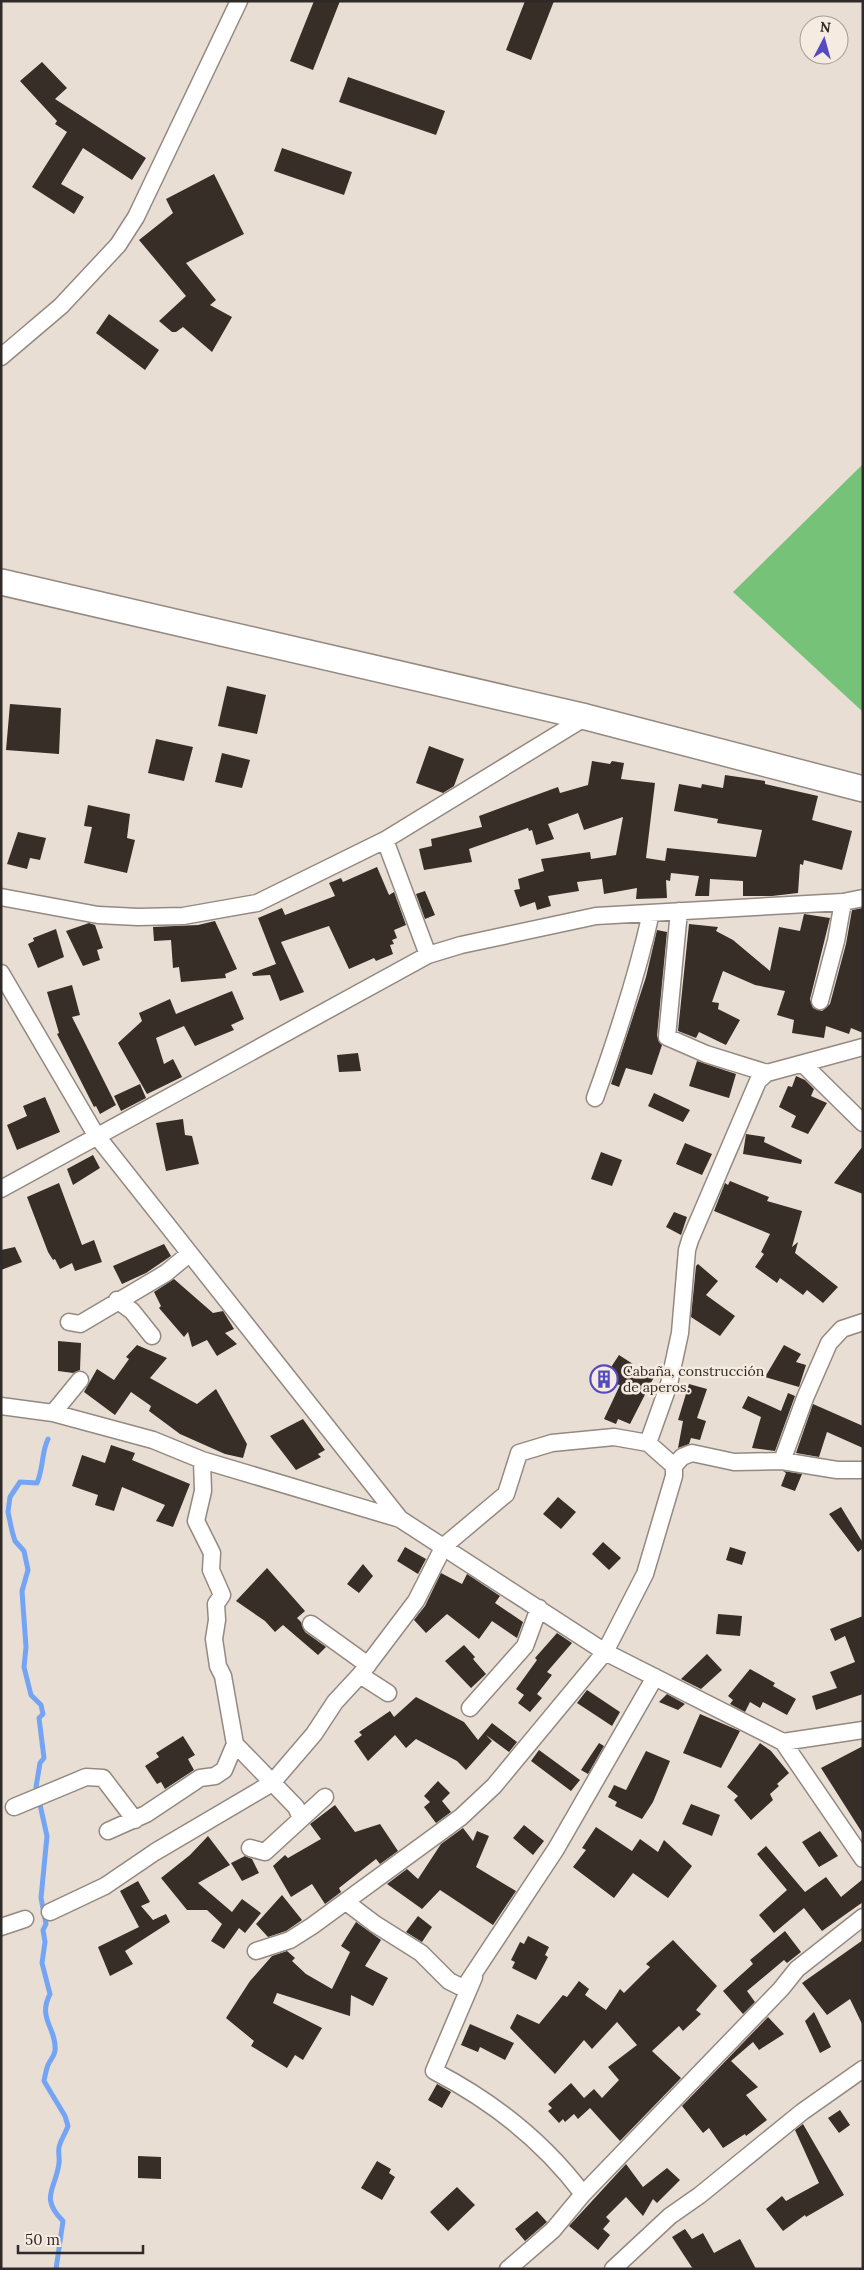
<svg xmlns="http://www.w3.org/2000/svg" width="864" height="2270" font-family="Lora,serif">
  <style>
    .green { fill: #77c279 }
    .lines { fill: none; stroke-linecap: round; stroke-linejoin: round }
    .stream { stroke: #74a5f5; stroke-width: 5 }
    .building { fill: #372f27 }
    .street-casing { stroke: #938980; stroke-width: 19 }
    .primary-casing { stroke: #938980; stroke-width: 28 }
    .street { stroke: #fff; stroke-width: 16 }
    .primary { stroke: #fff; stroke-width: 25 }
    .labels { text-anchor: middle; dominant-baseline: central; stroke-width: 5; stroke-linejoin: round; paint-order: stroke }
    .poi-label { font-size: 14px; fill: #2f2a27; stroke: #f6ebe1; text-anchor: start }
  </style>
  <rect width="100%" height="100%" fill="#e9ded4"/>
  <!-- green -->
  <path class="green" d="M863,464V712L733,592Z"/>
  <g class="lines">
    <!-- stream -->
    <path class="stream" d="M48,1439C41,1454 44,1466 37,1483L20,1482L10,1497L8,1512L12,1531L15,1541L24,1551L28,1570L22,1591L26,1647L24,1667L31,1695L41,1705L43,1714L39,1718L44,1758L40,1763L36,1787L47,1836L41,1898L46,1924L43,1930L45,1942L42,1963L50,1994C37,2019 57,2028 55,2051C54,2057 50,2060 48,2065C46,2070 45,2076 44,2081L65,2116L68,2126C66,2132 62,2138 60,2144C57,2150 60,2157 59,2163C56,2189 39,2197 63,2221L56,2269"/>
  </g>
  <!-- building -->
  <path class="building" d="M314,1H340L313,70L290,61Z
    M525,1H554L531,60L506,50Z
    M42,62L67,88L55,99L146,158L132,180L83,148L61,184L84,197L74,214L32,187L67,132L55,124L57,121L20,81Z
    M348,77L445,111L436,135L339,102Z
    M282,148L352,172L344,195L274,171Z
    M214,174L244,234L186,263L216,300L210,305L232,317L212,352L183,327L176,332H172L159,321L186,296L139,240L173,213L166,199Z
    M109,314L159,350L145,370L96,333Z
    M227,686L266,695L257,734L218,726Z
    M10,704L61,708L59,754L6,750Z
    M156,739L193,747L184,781L148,773Z
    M429,746L464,759L454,786L443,793L416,783Z
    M222,753L250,760L242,788L215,782Z
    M592,761L610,764L612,761L624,763L621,779L655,783L646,858L665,861L667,848L756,857L762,830L717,823L718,819L674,811L679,784L701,788L702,784L723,788L725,775L765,781V784L818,796L812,820L852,831L842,870L804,860L803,865L800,864L798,893L772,896H743V881L710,879L709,896H695L699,876L671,873L670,881L666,880L667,898L636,899L637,888L604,894L602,879L577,882L579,891L548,896L551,906L537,910L535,902L520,907L514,890L520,889L518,879L544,871L541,859L590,852L591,859L616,855L623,817L584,830L578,813L548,824L554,839L536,845L532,830L529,831L528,828L469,849L472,862L424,870L419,849L432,846L431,839L482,827L479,816L558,787L560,793L588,785Z
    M88,805L130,814L127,838L135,840L127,873L84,863L92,827L84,826Z
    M18,832L46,838L40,860L30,858L27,869L7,864Z
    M377,867L389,895L394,892L406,925L394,930L397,938L392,940L394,944L390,945L393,954L376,961L374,958L349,969L329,926L281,942L304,992L280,1001L270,975L253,976L252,973L276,964L258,918L282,908L285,915L335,896L329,883L341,878L343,882Z
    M425,891L435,915L425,919L416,894Z
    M863,908V1033L851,1028L849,1034L826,1026L824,1038L792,1033L794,1020L777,1015L785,991L755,985L723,971L712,1002L719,1003L718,1009L740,1020L726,1045L699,1032L696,1038L678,1031L689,924L718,927L716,931L733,940L770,971L779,927L800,931L804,914L830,918L810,999L813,1008L822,1011L830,1004L846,944L852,910Z
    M215,921L237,969L225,974L226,978L181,982L179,967L173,968L171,940L154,941L153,927L198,925Z
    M89,923L95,925L103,948L97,950L100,960L83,966L66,931Z
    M56,929L64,957L38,968L28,944L34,941L33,938Z
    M657,930L667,932L657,1036L662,1045L652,1075L626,1068L619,1087L611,1084L646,977Z
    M72,985L80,1015L72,1017L116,1105L100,1114L96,1106L94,1107L57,1034L59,1033L47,992Z
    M232,991L244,1019L231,1025L234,1030L195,1046L184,1026L156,1038L164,1064L173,1059L182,1077L147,1094L118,1043L142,1021L139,1013L170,999L176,1014Z
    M358,1053L361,1071L339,1072L337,1055Z
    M697,1061L736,1074L729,1098L689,1086Z
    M796,1076L805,1080L814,1089L811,1096L827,1103L808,1134L791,1127L796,1116L779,1107L788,1086L792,1087Z
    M140,1084L146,1098L121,1111L114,1096Z
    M654,1093L690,1110L683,1122L648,1106Z
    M45,1097L60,1132L17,1150L7,1125L27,1116L23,1106Z
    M183,1119L185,1135L192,1136L199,1164L166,1171L156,1123Z
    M746,1134L765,1137L764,1142L802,1160L801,1164L743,1154Z
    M685,1143L712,1154L702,1175L676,1164Z
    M863,1146V1194L834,1183Z
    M601,1152L622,1160L612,1186L591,1179Z
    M93,1155L100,1168L73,1185L67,1169Z
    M730,1181L769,1197L767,1201L802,1211L792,1247L798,1242L795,1253L838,1287L823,1303L807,1290L803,1295L780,1278L777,1283L755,1267L764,1254L761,1252L770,1234L714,1211L725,1183L728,1185Z
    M59,1183L82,1245L94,1240L102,1262L75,1271L72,1263L60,1269L55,1259L53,1260L48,1252L27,1197Z
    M674,1212L687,1217L681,1235L666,1227Z
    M164,1244L171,1256L146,1273L122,1284L113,1266Z
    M15,1247L22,1262L1,1270V1250Z
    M698,1264L718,1281L706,1295L735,1316L720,1336L691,1317L696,1266Z
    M174,1279L213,1313L223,1311L234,1329L225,1333L237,1344L217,1356L207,1340L192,1347L188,1332L184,1337L159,1308L161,1306L154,1292Z
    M58,1341L81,1343L80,1370L73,1373L58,1371Z
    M137,1345L167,1358L150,1378L197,1404L216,1389L247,1444L243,1458L225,1454L180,1434L149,1411L151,1406L131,1392L115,1415L84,1392L97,1369L114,1380L129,1359L126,1357Z
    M784,1345L801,1354L796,1362L806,1365L799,1387L765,1377Z
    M619,1355L633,1364L630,1369L655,1375L630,1424L618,1419L616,1424L604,1419L620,1385L602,1381Z
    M689,1384L707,1389L697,1418L706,1421L700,1440L691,1438L689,1444L678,1448L683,1421L678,1420Z
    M788,1393L795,1396L775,1451L752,1448L761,1417L742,1408L748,1396L781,1411Z
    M813,1404L863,1426V1448L827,1432L819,1457L796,1453Z
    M303,1419L325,1450L318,1454L321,1457L296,1470L270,1436Z
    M111,1445L135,1453L132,1460L190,1484L173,1527L156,1521L165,1505L122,1487L114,1511L95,1505L98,1495L72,1486L82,1455L105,1463Z
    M783,1471L802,1474L795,1491L781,1486L786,1473Z
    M558,1497L576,1512L561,1529L543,1514Z
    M841,1507L863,1543V1548L858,1552L829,1514Z
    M603,1542L621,1558L609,1570L592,1554Z
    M405,1547L426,1559L418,1574L397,1561Z
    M730,1547L746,1552L742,1565L726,1560Z
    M363,1564L373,1576L359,1593L347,1584Z
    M267,1568L305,1611L297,1618L301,1622L305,1632L326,1647L318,1655L283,1625L275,1632L265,1621L236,1601Z
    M441,1573L462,1584L467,1574L500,1596L495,1603L523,1622L517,1638L492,1621L479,1639L447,1614L426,1633L414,1620L425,1606Z
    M718,1614L742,1616L740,1636L716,1634Z
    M863,1616V1694L816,1710L812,1696L837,1688L830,1672L855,1662L845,1636L835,1641L830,1629Z
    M557,1633L572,1643L547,1672L552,1675L537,1694L542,1698L530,1712L518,1703L524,1695L516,1689L537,1660L535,1658Z
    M464,1645L475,1657L473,1659L486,1674L471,1688L445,1661Z
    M707,1654L722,1670L701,1689L681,1679Z
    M750,1669L775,1683L773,1686L796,1699L787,1715L763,1702L760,1708L750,1702L745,1712L730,1704L733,1700L728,1696Z
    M587,1690L620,1712L612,1726L577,1703Z
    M667,1694L685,1704L678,1710L659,1702Z
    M416,1697L464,1722L478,1740L492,1723L517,1742L509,1752L486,1735L492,1741L466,1770L457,1761L416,1739L406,1748L395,1735L368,1761L354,1741L362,1735L359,1732L390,1711L394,1717Z
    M700,1714L740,1731L721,1768L683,1753Z
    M183,1736L195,1755L188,1759L194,1770L165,1789L161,1782L157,1784L145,1766L159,1757L156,1753Z
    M599,1743L604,1746L588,1774L581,1770Z
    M760,1743L771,1751L789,1773L777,1784L779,1786L770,1794L773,1800L751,1820L734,1800L738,1796L727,1787Z
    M863,1746V1834L821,1768Z
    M539,1750L580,1780L571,1791L531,1761Z
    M646,1751L670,1761L653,1802L642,1819L615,1806L617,1802L608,1797L614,1785L626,1790Z
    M438,1781L450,1793L442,1801L451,1812L436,1823L424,1807L430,1802L424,1796Z
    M691,1804L720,1815L712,1836L682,1824Z
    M335,1805L355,1832L380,1824L398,1851L380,1864L376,1859L339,1888L341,1892L325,1904L312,1884L291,1897L273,1866L285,1855L288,1858L321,1839L310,1824Z
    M524,1825L544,1841L533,1855L513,1838Z
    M596,1827L632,1851L640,1839L658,1852L664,1840L692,1866L668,1898L633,1873L614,1898L573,1867L586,1850L582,1848Z
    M463,1828L473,1841L477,1831L489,1836L476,1867L516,1891L493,1925L440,1890L422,1909L387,1884L407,1869L418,1879L441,1844Z
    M820,1831L838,1856L819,1867L802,1842Z
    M208,1836L230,1865L198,1883L232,1912L242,1899L261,1913L245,1933L239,1928L224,1949L211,1941L222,1924L207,1910H187L161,1878L190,1855Z
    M766,1846L805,1892L826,1877L841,1897L863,1879V1902L822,1931L804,1908L774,1933L759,1915L787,1890L757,1854Z
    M245,1856L252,1859L259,1873L242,1881L231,1863Z
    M138,1881L150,1902L141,1906L153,1920L166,1914L170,1922L125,1951L133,1964L110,1976L98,1947L139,1927L120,1891Z
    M282,1895L302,1920L286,1931L268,1937L256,1924Z
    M418,1916L432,1927L422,1942L406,1932Z
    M356,1922L381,1940L365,1966L388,1978L373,2006L351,1995L350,2016L277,1993L273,2003L322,2028L303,2060L295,2055L287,2068L251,2046L254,2041L226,2018L250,1981L272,1956L287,1951L295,1958L292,1961L306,1974L332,1989L350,1952L341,1946Z
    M785,1931L801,1952L787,1963L784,1960L747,1991L755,2002L743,2014L723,1991L753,1964L750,1960Z
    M528,1936L549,1947L545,1955L548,1957L536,1980L512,1968L515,1962L511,1960L520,1942L524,1944Z
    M673,1940L717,1986L696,2010L701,2014L683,2031L679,2026L652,2051L681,2078L620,2141L590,2108L578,2119L574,2114L565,2122L563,2119L559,2123L548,2111L552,2108L548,2104L571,2083L584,2098L594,2089L602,2098L619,2080L608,2067L637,2045L617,2022L592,2049L584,2040L555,2074L510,2028L517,2014L539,2024L563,1995L567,1997L579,1981L589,1989L585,1995L606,2010L620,1989L624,1993L650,1967L646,1964Z
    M863,1940V2026L850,1999L827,2015L802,1983Z
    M814,2012L831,2047L820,2053L805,2021Z
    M768,2017L784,2034L759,2050L753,2042L731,2061L758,2087L746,2095L767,2120L746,2136L745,2134L723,2148L709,2128L703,2133L682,2106Z
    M470,2024L514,2043L505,2060L480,2047L478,2052L461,2045Z
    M437,2084L451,2092L442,2108L428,2100Z
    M840,2110L850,2125L839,2133L828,2118Z
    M803,2124L844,2195L806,2217L805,2215L783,2231L766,2209L782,2196L786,2201L819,2183L795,2130Z
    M138,2156L161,2157V2179L138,2178Z
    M377,2161L391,2169L389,2173L395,2177L382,2200L361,2188Z
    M626,2164L643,2187L667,2168L680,2180L657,2203L653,2199L643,2216L626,2197L606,2217L610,2221L603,2229L610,2235L598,2250L569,2226Z
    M457,2187L475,2205L448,2231L430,2212Z
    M537,2211L547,2222L525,2241L515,2229Z
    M685,2229L692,2239L703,2233L714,2253L740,2239L756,2269H693L672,2237Z"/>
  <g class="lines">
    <!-- street casing -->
    <g class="street-casing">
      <path id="street" d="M1,357L61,306L118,245L136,217L239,1
        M385,840L428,955
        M1,897L98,915L138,917L183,916L257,903L385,840L586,717
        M679,911L667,1037L706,1054L767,1073
        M1,973L96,1135L400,1519L605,1652L783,1742L863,1730
        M820,1001L836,941L843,902
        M804,1065L863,1123
        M595,1098C617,1037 637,976 651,913
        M1,1189L428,955L461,945L596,916L843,902L863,898
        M117,1300L132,1311L152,1336
        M69,1322L80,1324L166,1273L189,1254
        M1,1406L53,1413L153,1440L202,1460L400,1519
        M53,1413L80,1380
        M648,1443L669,1384L680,1333L687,1250L690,1240L758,1081L767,1073L863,1047
        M202,1460L203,1491L196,1521L212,1553L211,1570L222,1595L216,1604L217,1620L214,1639L218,1666L223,1676L235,1744L296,1807L301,1818
        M782,1461L805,1398L829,1343L842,1329L863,1322
        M674,1466L682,1457L692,1453L734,1462L782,1461L837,1470H863
        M311,1624L368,1665
        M360,1675L388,1693
        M470,1708L525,1646L539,1608
        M783,1742L863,1859
        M14,1807L86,1777L103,1778L135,1820
        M108,1831L146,1814L200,1778L215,1776L224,1770L235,1744
        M250,1848L265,1852L325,1797
        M346,1902L375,1924L421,1953L449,1981L459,1986L466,1985L556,1849L655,1677
        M50,1912L105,1886L155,1852L272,1783L314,1734L335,1702L360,1675L416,1601L444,1546L506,1494L519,1453L552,1443L614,1437L648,1443L674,1466V1476L645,1574L605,1652L494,1786L461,1817L312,1926L290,1940L256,1951
        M1,1927L25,1919
        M474,1977L434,2071C492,2101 544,2142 583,2194
        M508,2269L553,2230L583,2194L781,1989L797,1969L863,1917
        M613,2269L670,2216L700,2195L802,2112L863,2069"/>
    </g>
    <!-- primary casing -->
    <g class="primary-casing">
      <path id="primary" d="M1,582L586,717L863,789"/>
    </g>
    <!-- street -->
    <use href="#street" class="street"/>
    <!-- primary -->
    <use href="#primary" class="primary"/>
  </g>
  <!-- icons -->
  <defs>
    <g id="building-ring" transform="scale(1.4375)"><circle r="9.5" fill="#f6ebe1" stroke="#544bc2" stroke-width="1.5"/><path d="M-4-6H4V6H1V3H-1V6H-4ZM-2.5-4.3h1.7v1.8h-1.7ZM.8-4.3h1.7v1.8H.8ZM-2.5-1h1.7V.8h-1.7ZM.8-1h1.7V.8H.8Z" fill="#544bc2"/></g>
  </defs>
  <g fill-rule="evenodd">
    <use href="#building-ring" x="604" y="1379"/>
  </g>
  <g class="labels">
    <!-- poi labels -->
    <g class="poi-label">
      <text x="623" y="1371">Cabaña, construcción<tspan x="623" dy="16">de aperos.</tspan></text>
    </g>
  </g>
  <!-- border -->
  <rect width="864" height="2270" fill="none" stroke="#2f2a27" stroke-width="5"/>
  <!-- north arrow -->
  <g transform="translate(824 40) rotate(6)"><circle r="24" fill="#f6ebe1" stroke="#a69e97"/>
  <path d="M0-4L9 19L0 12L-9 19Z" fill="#544bc2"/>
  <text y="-8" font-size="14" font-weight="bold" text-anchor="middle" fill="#2f2a27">N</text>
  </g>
  <!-- scale -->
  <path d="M18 2245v8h125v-8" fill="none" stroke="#2f2a27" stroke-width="2.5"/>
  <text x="25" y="2245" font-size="15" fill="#2f2a27" stroke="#f6ebe1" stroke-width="4" paint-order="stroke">50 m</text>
</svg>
